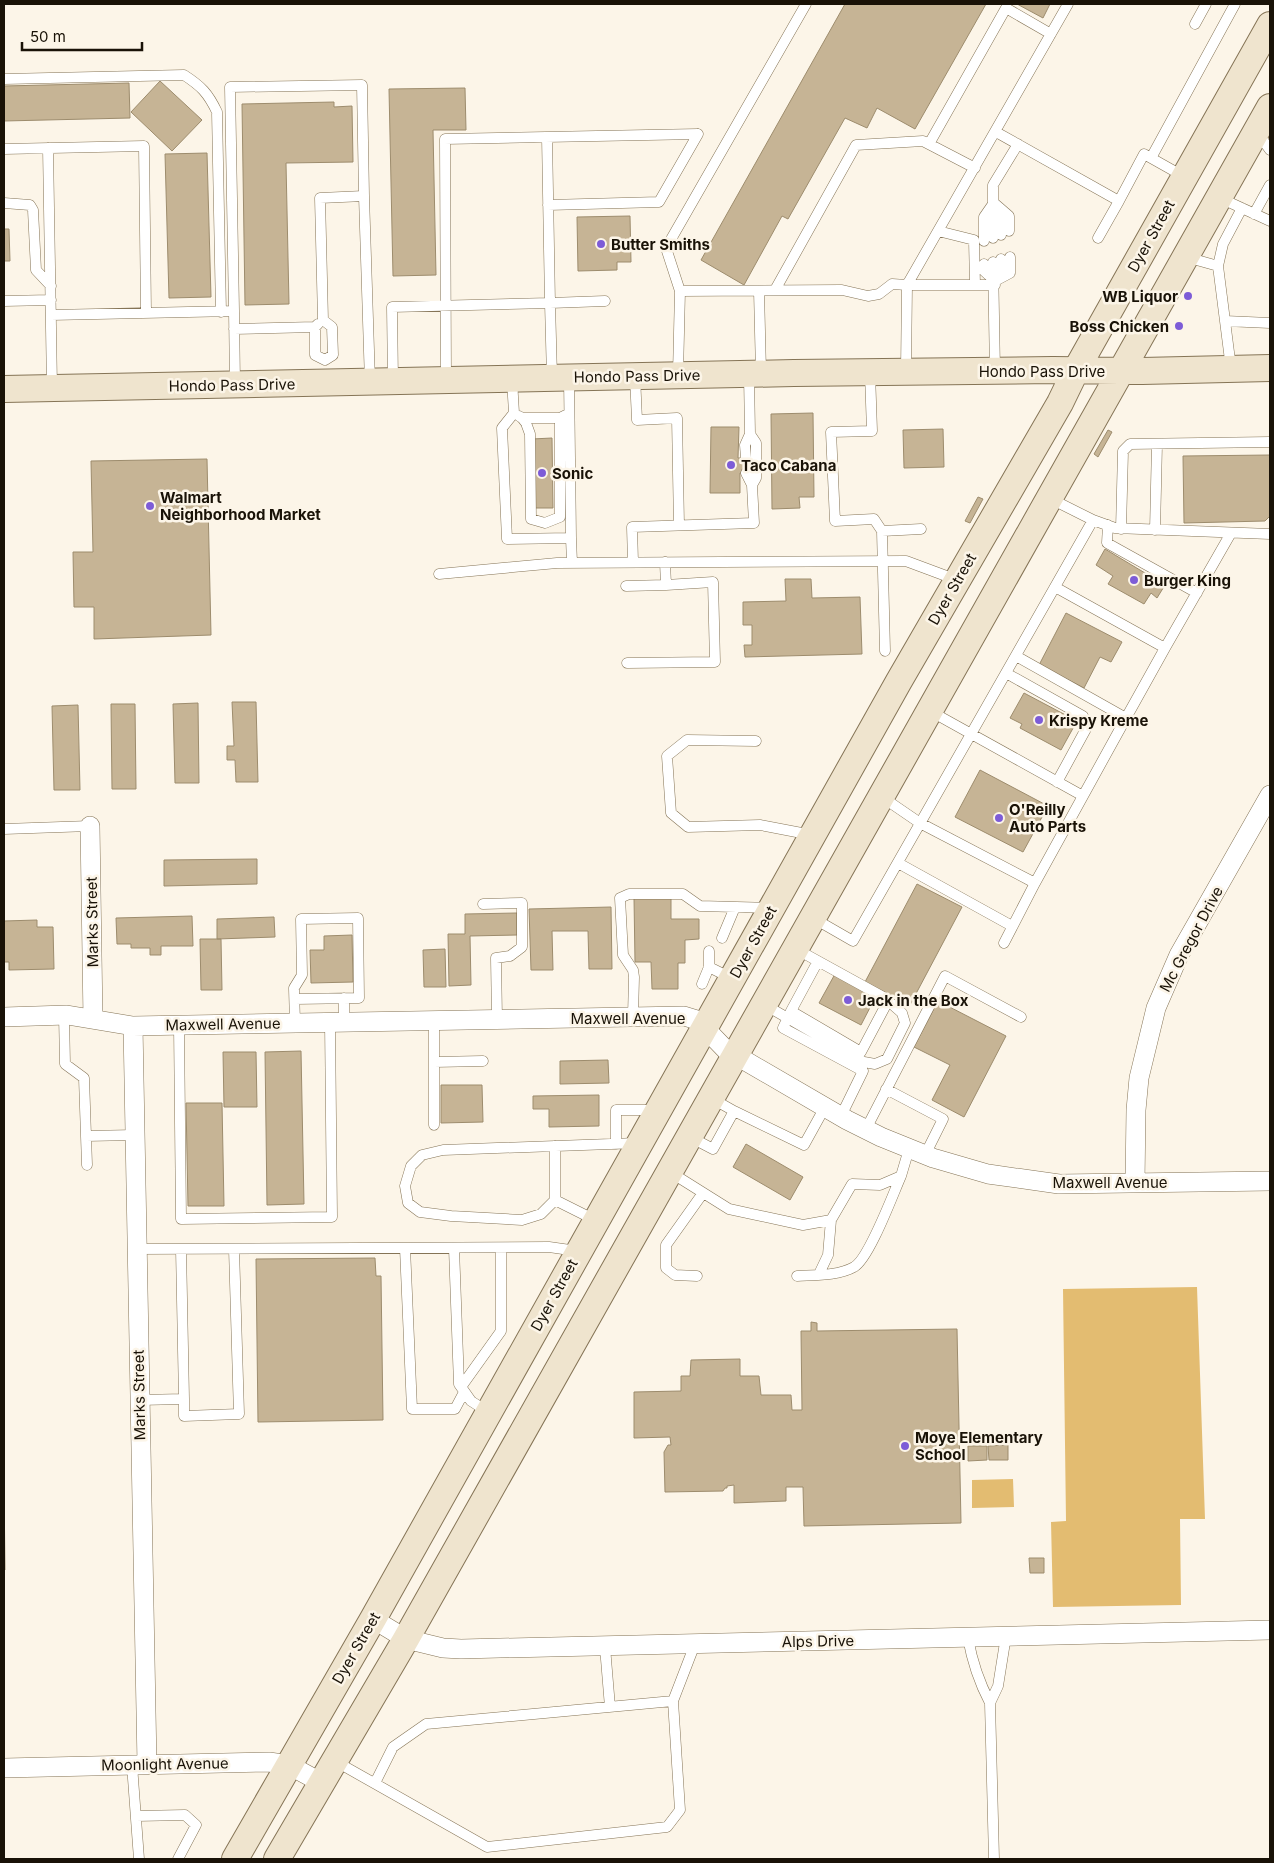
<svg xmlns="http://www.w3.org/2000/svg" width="1274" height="1863" font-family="Inter,sans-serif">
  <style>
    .green { fill: #e3bc71 }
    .building { fill: #c6b495; stroke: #9d8c6d }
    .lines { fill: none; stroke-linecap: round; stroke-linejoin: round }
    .service-casing { stroke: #857456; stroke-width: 11 }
    .minor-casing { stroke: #857456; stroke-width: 20 }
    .secondary-casing { stroke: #857456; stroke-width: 28 }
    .service { stroke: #fff; stroke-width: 10 }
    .minor { stroke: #fff; stroke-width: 19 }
    .secondary { stroke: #efe4ce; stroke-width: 26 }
    .poi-dot { fill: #7d5cd7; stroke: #fcf5e8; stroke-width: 2 }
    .labels { text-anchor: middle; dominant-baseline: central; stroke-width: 5; stroke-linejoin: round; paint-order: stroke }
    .street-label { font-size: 15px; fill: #191207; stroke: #fcf5e8 }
    .poi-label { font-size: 15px; font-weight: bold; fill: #191207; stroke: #fcf5e8; text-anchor: start }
  </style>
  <rect width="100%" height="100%" fill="#fcf5e8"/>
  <!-- green -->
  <path class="green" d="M1197,1287L1205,1519H1180L1181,1605L1053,1607L1051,1522L1066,1521L1063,1289Z
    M1013,1479L1014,1507L972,1508V1480Z"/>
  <!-- building -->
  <path class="building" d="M845,4H986L915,129L877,108L867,128L845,118L788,219L782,216L744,285L701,260Z
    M1017,4H1050L1043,18Z
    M160,81L202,120L172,151L131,112Z
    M129,83L130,118L4,121V86Z
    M465,88L466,130H433L436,275L393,276L389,89Z
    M334,102V107L352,106L353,162L286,163L289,304L245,305L242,104Z
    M207,153L211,297L169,298L165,154Z
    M630,216L631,262H617V270L578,271L577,217Z
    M4,229H9L10,261H4Z
    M813,413L814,497H799L800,508L772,509L771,414Z
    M711,427H739L738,458H752L751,473H740V493H710Z
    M943,429L944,467L904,468L903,430Z
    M1108,430L1112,432L1098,457L1094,454Z
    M552,438L553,508H533L532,439Z
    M1270,455V516L1265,521L1184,523L1183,456Z
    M207,459L211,635L94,639V607H74L73,552H93L91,461Z
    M978,497L983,499L970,523L965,521Z
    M1105,549L1165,585L1157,598L1151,593L1144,604L1108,584L1113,576L1096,565Z
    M785,579H811L812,598L860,597L862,654L745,657L744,645H752V625H743V602L786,601Z
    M1066,613L1122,642L1111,662L1100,657L1084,688L1039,665Z
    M1024,693L1077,721L1061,750L1020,728L1022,724L1010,718Z
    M232,702H256L258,782H236L235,760H227V746H234Z
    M198,703L199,783H175L173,704Z
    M111,704H135L136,789H112Z
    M78,705L80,790H54L52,706Z
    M980,770L1048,806L1023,852L955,817Z
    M257,859V884L164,886V860Z
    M917,884L962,907L910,1005L865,982Z
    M634,898H671V919H699V939L685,940V963H678V989H652L651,962H635Z
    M611,907L612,969H589L588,931H552L553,970H531L529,909Z
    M517,913V935L470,936L471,985L449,986L448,934H465V914Z
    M192,916L193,946H161V955H150V948H131V944H117L116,918Z
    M274,917L275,937L217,939V919Z
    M37,920V927H53L54,969L9,970V962H4V921Z
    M352,935L353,982L311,983L310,950H324V936Z
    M200,939H221L222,990H201Z
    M445,949L446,987H424L423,950Z
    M835,974L876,996L861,1025L819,1003Z
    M938,1001L1006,1036L964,1117L932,1100L950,1065L914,1047Z
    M301,1051L304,1204L267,1205L265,1052Z
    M223,1052H256L257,1107H224Z
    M608,1060L609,1083L560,1084V1061Z
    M441,1085H482L483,1122L441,1123Z
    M599,1095V1126L549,1127V1109H533V1096Z
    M186,1103H222L224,1206H188Z
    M746,1144L803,1177L790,1200L733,1167Z
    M375,1258L376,1276H381L383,1420L258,1422L256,1259Z
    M811,1322L817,1323V1331L957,1329L961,1523L804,1526L803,1487H786V1501L734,1503V1485L727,1486V1488H725L723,1491L665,1492L664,1452L668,1445H671L670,1437L634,1438V1392L681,1391V1376H690L691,1360L740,1359V1376H759L761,1395H791L792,1410H802L801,1331H811Z
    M1008,1445V1460H989L988,1446Z
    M968,1446H987V1460L968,1461Z
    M4,1486L5,1570H4Z
    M1029,1558H1044V1573H1030Z"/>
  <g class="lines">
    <!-- service casing -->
    <g class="service-casing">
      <path id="service" d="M1195,24L1206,4
        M4,79L184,75C201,86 208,93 217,112L221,312
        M996,132L1119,201L1144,154L1151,158
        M1257,132L1270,150
        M547,137L550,303L605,301
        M929,144L1006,8L1051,34
        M48,148L52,387
        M4,149L144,146L146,313
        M1183,176L1151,158L1235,4
        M1220,198L1270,221
        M4,203L30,205L33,210L36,270L51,286
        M994,203L1009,216V231
        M548,205L659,202L698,134
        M995,206L1001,217V235
        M1254,214L1270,185
        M938,231L974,240L975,285
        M993,238V185L1018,144
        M1098,238L1119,201
        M984,241V217L993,204
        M1186,257L1218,266
        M993,262L995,371
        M984,264V271L995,281
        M996,280L1001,270V259
        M995,281L1010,273V257
        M995,285H907L1068,4
        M775,290L856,145L923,141L975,168
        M680,291L666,248L806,4
        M759,291L761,372
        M4,301L51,300
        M234,311L230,87L362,85L364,196
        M51,315L234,311L235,384
        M323,320L320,198L364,196L370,382
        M323,320L332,327L333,355L325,360
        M1225,321L1270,323
        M318,324L315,327V355L325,360
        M234,329L315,327
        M1231,368L1218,266L1223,244L1242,208
        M870,373L872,431L831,432L835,521L874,519L882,531
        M678,374L680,291L842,290L868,296L879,294L892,284L907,285L906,370
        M635,376L637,420L677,418L679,525
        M446,379L445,139L698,134
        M512,380L514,413L502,428L507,539L571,538L569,378
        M393,381L392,307L550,303L552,377
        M519,416L522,418H560L566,415
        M522,418L526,423L530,434L531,519L545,523L560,517V418
        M746,458L745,445L750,434
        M746,473L752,485
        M1093,520L1115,528L1270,534
        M1108,525L1107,543L1197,593
        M1121,529L1123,451L1130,444L1270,442
        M1155,530L1157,444
        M571,538L572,563
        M633,562L632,527L754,523L752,485L756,478V443L750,434L749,375
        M439,574L557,563L906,561L957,580
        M626,586L666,585L665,562
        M1055,587L1165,648L1231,533
        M885,651L882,531L921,529
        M1016,656L1126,718L1165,648
        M627,663L715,662L713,582L666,585
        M1006,673L1083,716L1087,727L1057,782
        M930,711L1083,796L1126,718
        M756,741L687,740L667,756L671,813L688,827L760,825L812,835
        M882,797L920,823L1035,883L1083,796
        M4,829L90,826
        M898,863L1012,926
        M483,904L522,903V947L510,956L496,958L497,1019
        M813,918L853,941L1093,520L1049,498
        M722,938L735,907
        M1004,943L1035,883
        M709,951V967
        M702,984L709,967L731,978
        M344,998V1022
        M295,999L359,998L358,918L301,919L302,975L294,988L295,1023
        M765,1005L864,1062L875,1064L887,1059L905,1023L902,1013L885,998L796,949
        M791,1011L818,961
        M64,1015L65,1064L84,1078L87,1165
        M633,1016L634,977L633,970L623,955L620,898L629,894H683L700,906L770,908
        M434,1020V1125
        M179,1025L181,1219L332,1217L330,1022
        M434,1062L483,1061
        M886,1089L943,1119L925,1155
        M711,1098L734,1111
        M841,1116L863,1071L783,1028L791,1011L861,1052L888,1001
        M866,1129L945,976L1021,1017
        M86,1136L134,1135
        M690,1137L713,1149L734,1111L804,1145L825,1107
        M616,1144V1110H656
        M555,1146V1200
        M670,1172L729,1209L803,1225L831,1220L852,1184L880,1185L901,1176L909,1149
        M595,1220L555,1200L541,1214L522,1220L451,1216L420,1212L408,1203L405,1186L411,1166L422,1155L443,1150L638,1143
        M405,1248L412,1409H455L464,1392
        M454,1248L459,1384L471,1401L488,1412
        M136,1249L549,1247L577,1251
        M819,1274L828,1255L831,1220
        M697,1276L675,1275L666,1268V1245L703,1193
        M797,1276C815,1275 838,1276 854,1267C869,1259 893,1194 901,1176
        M461,1387L501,1331V1248
        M184,1399V1416L239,1414L234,1249
        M139,1400L184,1399L181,1249
        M968,1638C972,1661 979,1682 990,1703L994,1859
        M605,1647L610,1707
        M673,1701L695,1644
        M990,1703L998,1686L1006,1636
        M335,1761L487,1847L667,1827L680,1810L673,1701L426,1724L393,1747L375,1783
        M132,1765L139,1859
        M136,1816L185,1815L196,1825L178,1859"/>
    </g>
    <!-- minor casing -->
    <g class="minor-casing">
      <path id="minor" d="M90,826L93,1019
        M4,1017L67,1015L133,1026L684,1016L697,1020L725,1049L847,1120L881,1137L933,1158L988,1174L1059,1184L1270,1181
        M133,1026L147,1764
        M1135,1183L1136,1110L1139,1078L1156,1008L1179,955L1270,795
        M373,1619L406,1639L443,1648L461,1649L1270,1630
        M4,1768L269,1762L289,1765L322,1783"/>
    </g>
    <!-- secondary casing -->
    <g class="secondary-casing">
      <path id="secondary" d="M4,389L794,373L1053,370L1142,371L1270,368
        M235,1859L373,1619L899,681L1060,403L1076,370L1270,25
        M277,1859L406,1639L1270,107"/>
    </g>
    <!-- service -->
    <use href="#service" class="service"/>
    <!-- minor -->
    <use href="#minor" class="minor"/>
    <!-- secondary -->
    <use href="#secondary" class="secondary"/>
  </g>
  <!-- markers -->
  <g class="poi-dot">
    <circle cx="601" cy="244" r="5"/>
    <circle cx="1188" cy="296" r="5"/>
    <circle cx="1179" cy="326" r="5"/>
    <circle cx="731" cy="465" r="5"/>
    <circle cx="542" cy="473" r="5"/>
    <circle cx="150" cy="506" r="5"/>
    <circle cx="1134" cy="580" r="5"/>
    <circle cx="1039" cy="720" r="5"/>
    <circle cx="999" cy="818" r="5"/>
    <circle cx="848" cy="1000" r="5"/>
    <circle cx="905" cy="1446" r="5"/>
  </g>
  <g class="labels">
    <!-- street labels -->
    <g class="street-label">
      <text transform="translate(1151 236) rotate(-61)">Dyer Street</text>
      <text x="1042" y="371">Hondo Pass Drive</text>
      <text transform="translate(637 376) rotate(-1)">Hondo Pass Drive</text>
      <text transform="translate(232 385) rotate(-1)">Hondo Pass Drive</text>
      <text transform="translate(952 589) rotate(-60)">Dyer Street</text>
      <text transform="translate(92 922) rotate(-91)">Marks Street</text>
      <text transform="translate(1191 939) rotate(-62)">Mc Gregor Drive</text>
      <text transform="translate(753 942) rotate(-61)">Dyer Street</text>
      <text x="628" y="1018">Maxwell Avenue</text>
      <text transform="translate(223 1024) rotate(-1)">Maxwell Avenue</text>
      <text x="1110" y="1182">Maxwell Avenue</text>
      <text transform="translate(554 1295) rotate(-61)">Dyer Street</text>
      <text transform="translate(139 1395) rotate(-91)">Marks Street</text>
      <text transform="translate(818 1641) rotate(-1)">Alps Drive</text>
      <text transform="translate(356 1648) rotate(-60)">Dyer Street</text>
      <text transform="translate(165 1764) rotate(-1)">Moonlight Avenue</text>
    </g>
    <!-- poi labels -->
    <g class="poi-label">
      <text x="611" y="244">Butter Smiths</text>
      <text x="1178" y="296" text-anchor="end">WB Liquor</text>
      <text x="1169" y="326" text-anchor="end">Boss Chicken</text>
      <text x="741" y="465">Taco Cabana</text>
      <text x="552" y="473">Sonic</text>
      <text x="160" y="497">Walmart<tspan x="160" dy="17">Neighborhood Market</tspan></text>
      <text x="1144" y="580">Burger King</text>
      <text x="1049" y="720">Krispy Kreme</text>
      <text x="1009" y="809">O'Reilly<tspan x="1009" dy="17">Auto Parts</tspan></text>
      <text x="858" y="1000">Jack in the Box</text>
      <text x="915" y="1437">Moye Elementary<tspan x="915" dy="17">School</tspan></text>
    </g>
  </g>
  <!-- border -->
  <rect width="1274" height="1863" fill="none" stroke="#191207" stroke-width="10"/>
  <!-- scale -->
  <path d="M22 42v8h120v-8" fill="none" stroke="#191207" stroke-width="2.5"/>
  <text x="30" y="42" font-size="15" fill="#191207" stroke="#fcf5e8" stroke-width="4" paint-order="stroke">50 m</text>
</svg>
